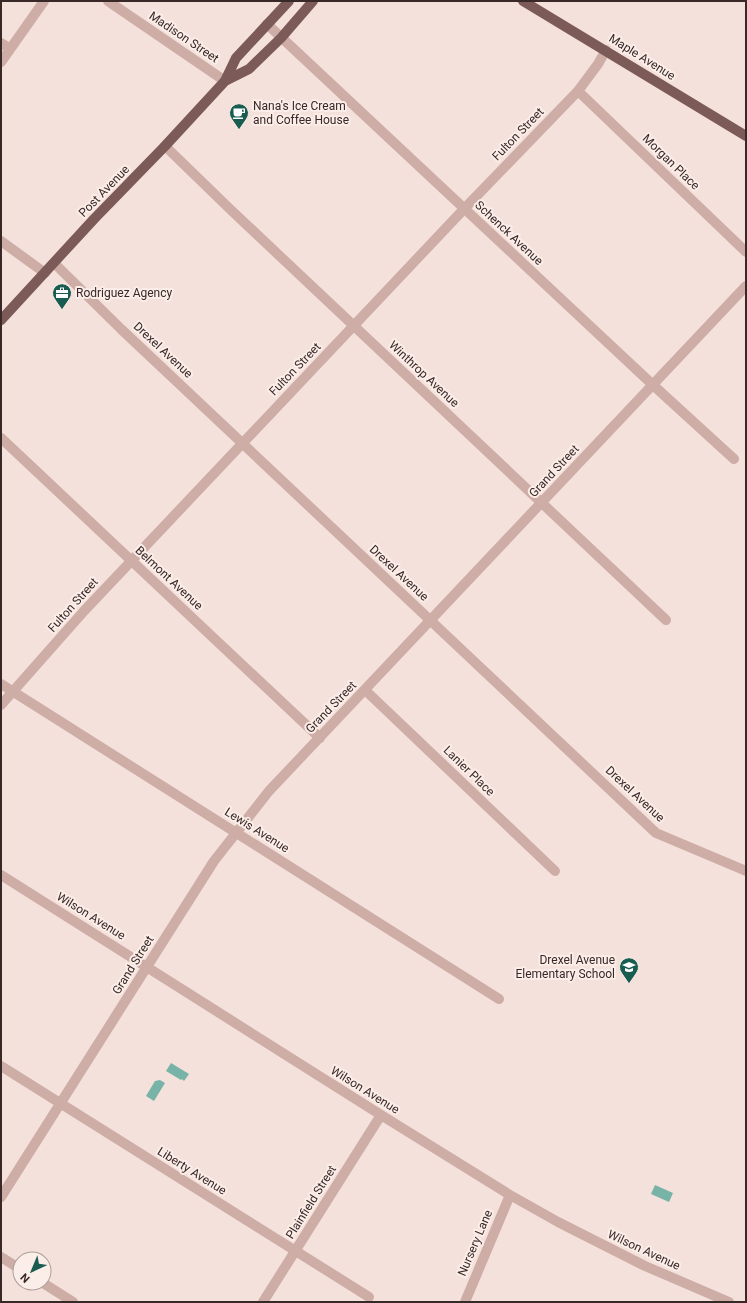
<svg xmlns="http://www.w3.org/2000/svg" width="747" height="1303" font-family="Roboto,sans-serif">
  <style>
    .water { fill: #77b3a6 }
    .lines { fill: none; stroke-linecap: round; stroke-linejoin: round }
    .minor { stroke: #cdada5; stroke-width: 10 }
    .major { stroke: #7c5a57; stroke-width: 10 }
    .labels { text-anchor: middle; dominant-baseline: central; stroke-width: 4; stroke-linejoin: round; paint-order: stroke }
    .street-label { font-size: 12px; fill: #382827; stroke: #fbede8 }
    .poi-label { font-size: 12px; fill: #382827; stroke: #fbede8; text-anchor: start }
  </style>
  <rect width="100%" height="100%" fill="#f4e1db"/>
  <!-- water -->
  <path class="water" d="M171,1063L189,1074L184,1081L182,1079L181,1080L166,1071Z
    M160,1080L165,1083L154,1101L146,1096L155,1081Z
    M655,1185L673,1193L669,1202L651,1194Z"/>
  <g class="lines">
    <!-- minor -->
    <path class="minor" d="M108,1L225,81
      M267,24L653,385L734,459
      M1,43L10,49
      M1,62L44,1
      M578,91L746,252
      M165,146L232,211L666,620
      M1,241L45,273
      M54,263L121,329L656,833L746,871
      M1,438L320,738
      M1,684L499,999
      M365,690L555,871
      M1,705L84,611L464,209L578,91L598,64L606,50
      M1,875L381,1115L510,1195L558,1222L645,1266L729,1302
      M1,1066L369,1297
      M1,1197L214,861L269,791L746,286
      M1,1257L20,1269
      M43,1283L73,1302
      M263,1302L381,1115
      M465,1302L510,1195"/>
    <!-- major -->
    <path class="major" d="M523,1L746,136
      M225,81L249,69L281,38L313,1
      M1,320L94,219L165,146L225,81L236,58L289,1"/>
  </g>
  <!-- icons -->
  <defs>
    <g id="cafe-pin" transform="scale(1)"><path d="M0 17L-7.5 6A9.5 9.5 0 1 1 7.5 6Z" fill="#195d50" stroke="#fbede8"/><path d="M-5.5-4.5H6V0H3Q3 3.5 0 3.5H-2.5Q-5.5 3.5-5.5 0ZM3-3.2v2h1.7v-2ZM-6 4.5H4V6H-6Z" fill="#fff"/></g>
    <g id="office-pin" transform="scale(1)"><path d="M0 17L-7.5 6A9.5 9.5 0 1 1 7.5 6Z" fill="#195d50" stroke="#fbede8"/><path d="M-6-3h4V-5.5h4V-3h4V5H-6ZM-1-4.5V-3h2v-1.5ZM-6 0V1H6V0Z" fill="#fff"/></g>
    <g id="school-pin" transform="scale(1)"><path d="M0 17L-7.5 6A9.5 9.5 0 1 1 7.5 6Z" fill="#195d50" stroke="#fbede8"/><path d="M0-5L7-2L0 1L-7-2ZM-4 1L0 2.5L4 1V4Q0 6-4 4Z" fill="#fff"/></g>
  </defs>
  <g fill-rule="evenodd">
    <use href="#cafe-pin" x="239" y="113"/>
    <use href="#office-pin" x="62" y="293"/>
    <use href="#school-pin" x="629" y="967"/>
  </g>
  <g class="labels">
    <!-- street labels -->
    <g class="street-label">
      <text transform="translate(184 37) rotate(34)">Madison Street</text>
      <text transform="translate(642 57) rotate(32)">Maple Avenue</text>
      <text transform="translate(518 134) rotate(-46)">Fulton Street</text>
      <text transform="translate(671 162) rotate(44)">Morgan Place</text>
      <text transform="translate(104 191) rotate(-46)">Post Avenue</text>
      <text transform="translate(509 233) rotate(43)">Schenck Avenue</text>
      <text transform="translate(163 350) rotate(43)">Drexel Avenue</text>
      <text transform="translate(295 369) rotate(-46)">Fulton Street</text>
      <text transform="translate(424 374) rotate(43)">Winthrop Avenue</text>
      <text transform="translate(554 471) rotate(-47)">Grand Street</text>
      <text transform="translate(399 573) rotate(43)">Drexel Avenue</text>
      <text transform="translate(169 578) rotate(43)">Belmont Avenue</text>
      <text transform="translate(73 605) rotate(-48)">Fulton Street</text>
      <text transform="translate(331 707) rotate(-46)">Grand Street</text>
      <text transform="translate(469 771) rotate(44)">Lanier Place</text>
      <text transform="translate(635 794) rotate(43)">Drexel Avenue</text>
      <text transform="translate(257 830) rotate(32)">Lewis Avenue</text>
      <text transform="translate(91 916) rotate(32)">Wilson Avenue</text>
      <text transform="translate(133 965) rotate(-58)">Grand Street</text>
      <text transform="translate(365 1090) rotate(32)">Wilson Avenue</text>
      <text transform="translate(192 1171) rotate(32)">Liberty Avenue</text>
      <text transform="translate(311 1202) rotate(-58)">Plainfield Street</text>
      <text transform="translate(475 1243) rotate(-67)">Nursery Lane</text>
      <text transform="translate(644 1250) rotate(25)">Wilson Avenue</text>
    </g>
    <!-- poi labels -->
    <g class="poi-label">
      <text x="253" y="106">Nana's Ice Cream<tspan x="253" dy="14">and Coffee House</tspan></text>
      <text x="76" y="293">Rodriguez Agency</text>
      <text x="615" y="960" text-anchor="end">Drexel Avenue<tspan x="615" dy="14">Elementary School</tspan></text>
    </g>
  </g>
  <!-- border -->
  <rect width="747" height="1303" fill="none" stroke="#382827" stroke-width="4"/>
  <!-- north arrow -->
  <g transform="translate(32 1271) rotate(224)"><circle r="19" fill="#fbede8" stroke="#ad9e9b"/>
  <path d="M0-3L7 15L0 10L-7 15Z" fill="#195d50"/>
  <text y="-6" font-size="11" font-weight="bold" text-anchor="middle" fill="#382827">N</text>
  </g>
</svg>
